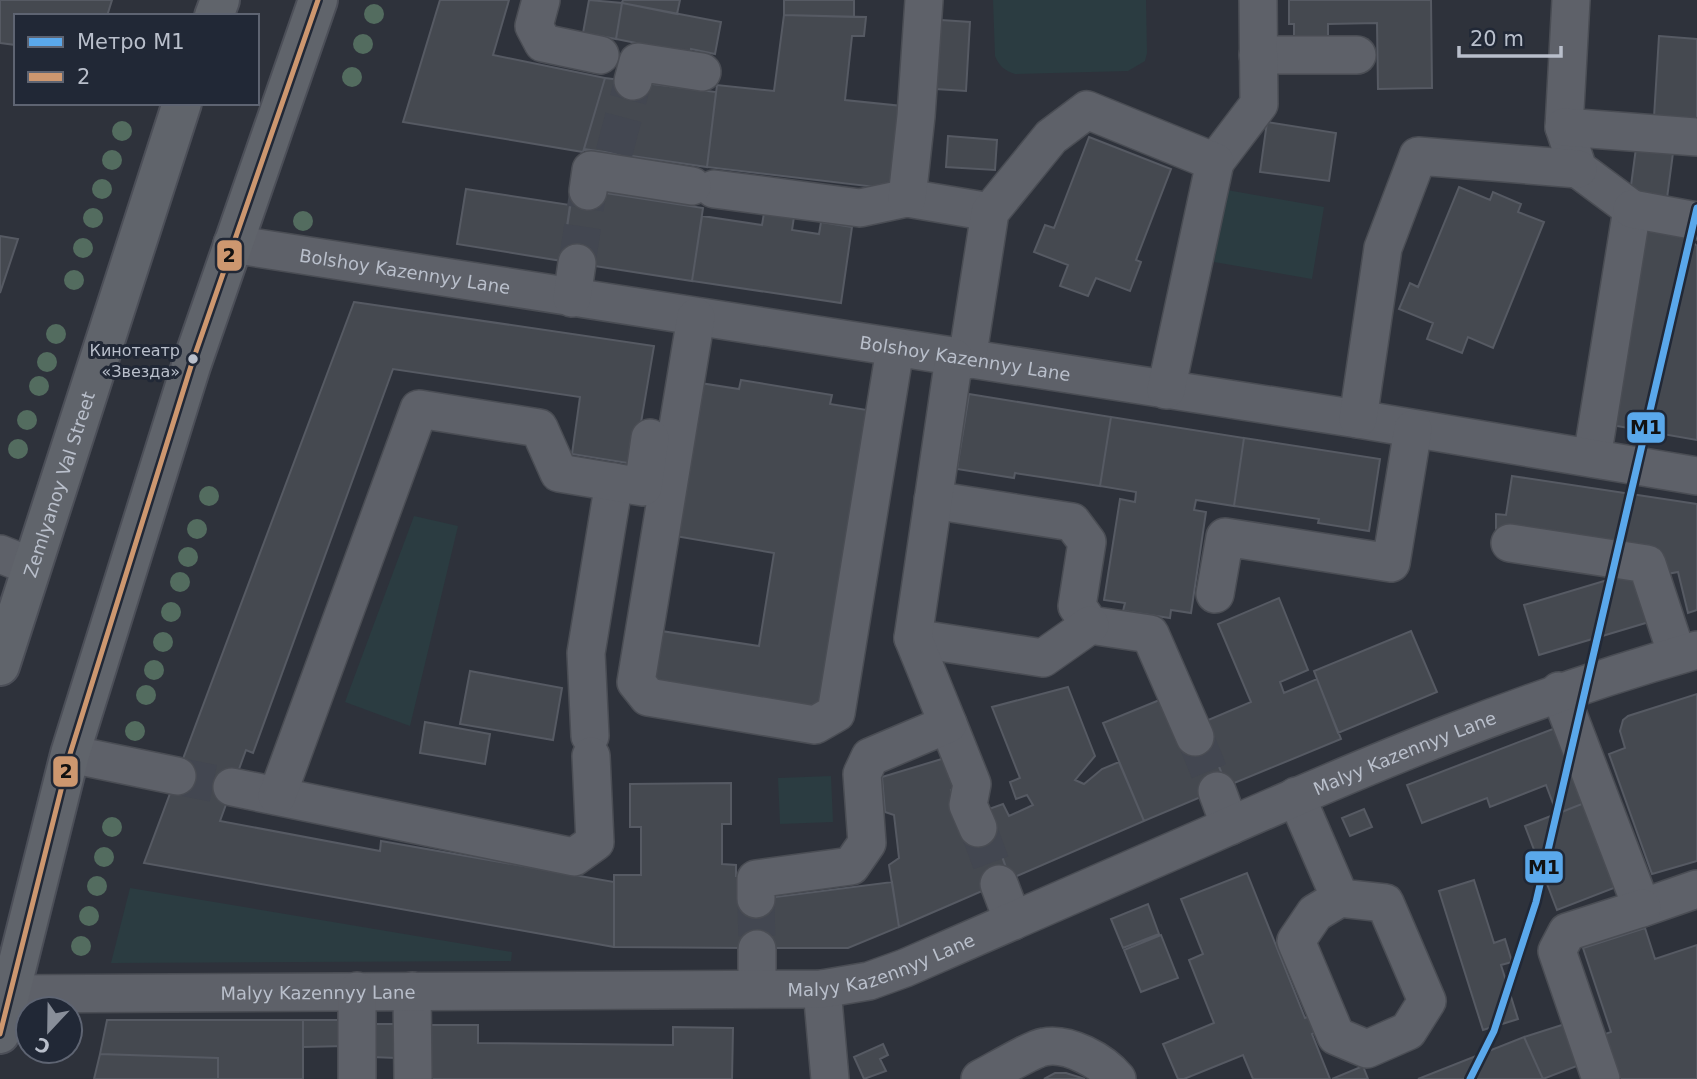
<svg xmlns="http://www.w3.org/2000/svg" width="1697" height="1079" font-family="'DejaVu Sans',sans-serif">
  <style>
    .green { fill: #2b3c41 }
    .building { fill: #454950; stroke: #565a63; stroke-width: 2 }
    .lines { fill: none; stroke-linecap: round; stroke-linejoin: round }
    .minor-tunnel { stroke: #434751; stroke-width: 37; stroke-dasharray: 37 18; stroke-linecap: butt }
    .minor-casing { stroke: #4a4d54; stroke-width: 40 }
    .major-casing { stroke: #4c4f58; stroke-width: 42 }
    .minor { stroke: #5e6169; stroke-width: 37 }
    .major { stroke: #60646b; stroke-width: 38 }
    .bus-1-casing { stroke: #212836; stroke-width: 10 }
    .bus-1 { stroke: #cd976f; stroke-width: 5 }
    .metro-1-casing { stroke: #212836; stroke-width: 12 }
    .metro-1 { stroke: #5aa8eb; stroke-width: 7 }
    .tree { fill: #536c5f }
    .bus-dot { fill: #b9bfcb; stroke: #212836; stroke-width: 2.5 }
    .labels { text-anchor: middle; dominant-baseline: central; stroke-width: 6; stroke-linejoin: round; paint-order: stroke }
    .bus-label { font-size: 16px; fill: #b9bfcb; stroke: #212836; text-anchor: end }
    .street-label { font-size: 18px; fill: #b9bfcb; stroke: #212836 }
    .line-badge { stroke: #212836; stroke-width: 2.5 }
    .pale-badge-label { font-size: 19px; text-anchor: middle; font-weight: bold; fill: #111 }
  </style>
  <rect width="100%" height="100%" fill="#2e323b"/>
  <!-- green -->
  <path class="green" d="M993,0H1146L1147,53L1145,61L1128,71L1015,74C1005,71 999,66 995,56Z
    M1227,190L1324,207L1312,279L1214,262Z
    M414,516L458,526L410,726L345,702Z
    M831,776L833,822L780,824L778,778Z
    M130,888L512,952L511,961L111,963Z"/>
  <!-- building -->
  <path class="building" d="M0,0H112L107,16H16V45L0,43Z
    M440,0H509L493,55L605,78L583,152L403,122Z
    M589,0L622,3L616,39L583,33Z
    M623,0H680L677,14L622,3Z
    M784,0H854V17L784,15Z
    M1289,0H1431L1432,88L1378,89L1377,23L1328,24V37H1294V24H1289Z
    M622,3L721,22L715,54L691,49L689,61L651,46L616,39Z
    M784,15L866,17L864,36H852L845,100L902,106L892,189L707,167L717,85L774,91Z
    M941,20L970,22L966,91L936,89Z
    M1659,36L1697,39V119L1654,117Z
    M605,78L716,92L707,167L584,149Z
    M1267,122L1336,133L1329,181L1260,172Z
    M948,136L997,140L995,170L946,167Z
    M1089,137L1171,169L1136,260L1141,262L1130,291L1096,278L1088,296L1060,286L1068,265L1034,252L1045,225L1054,228Z
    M1636,148L1673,153L1667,198L1630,193Z
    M1459,187L1490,200L1493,192L1521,204L1518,212L1544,222L1493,348L1468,337L1462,353L1427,339L1433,323L1399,309L1410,283L1418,287Z
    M573,188L703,208L692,281L562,261Z
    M466,189L570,205L562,261L457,244Z
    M764,213L794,217L792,230L819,234L821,222L852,227L841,303L692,281L702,216L762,225Z
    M1644,219L1682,233L1697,246V440L1611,425Z
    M0,236L18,239L0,293Z
    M354,302L654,346L634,464L572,454L580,397L393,369L253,753L246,750L220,821L380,851L381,841L614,882V947L144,863Z
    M741,380L832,395L830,404L873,411L818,711L652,684L661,631L759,646L774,553L675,536L700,383L739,389Z
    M969,394L1111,417L1100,486L1015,473L1014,478L957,469Z
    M1111,417L1244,438L1234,506L1196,500L1194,510L1206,512L1191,613L1171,610L1170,618L1123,611L1125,603L1104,600L1120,499L1135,502L1136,492L1100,486Z
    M1244,438L1380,459L1369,531L1318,523L1319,519L1234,506Z
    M1512,476L1697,504V610L1688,613L1678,572L1667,574L1662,554L1496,529V514L1506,515Z
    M1634,572L1649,622L1539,655L1524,605Z
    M1279,598L1308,670L1280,682L1284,693L1317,679L1341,739L1227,786L1201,723L1251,702L1218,624Z
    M1411,631L1437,692L1338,733L1314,671Z
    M470,671L562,688L553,740L460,724Z
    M1068,687L1095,756L1075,780L1084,784L1102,769L1119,762L1144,821L1010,879L986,810L1003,804L1009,816L1033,805L1027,795L1016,799L1010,782L1020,778L992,707Z
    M1697,694V861L1652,874L1609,754L1625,748L1620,731L1623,720L1628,716Z
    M1162,699L1205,733L1227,786L1144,821L1103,723Z
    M425,722L490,734L485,764L420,753Z
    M1558,727L1587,802L1557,814L1546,785L1490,807L1487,798L1422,823L1407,785Z
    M945,758L956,788L951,790L968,832L990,823L1010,879L899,927L889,865L899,858L894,815L885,812L882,777Z
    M731,783V824H722V864L736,865V876H745V948L614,947V875H641V827H630V784Z
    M1587,802L1619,886L1557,910L1525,826Z
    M1364,809L1372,827L1350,836L1342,818Z
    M1247,873L1305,1018L1318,1013L1324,1029L1312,1034L1330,1079H1253L1243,1055L1184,1079H1178L1163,1044L1214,1023L1189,960L1203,954L1181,899Z
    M1474,880L1494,943L1505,939L1512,962L1501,965L1518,1019L1483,1030L1439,891Z
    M892,882L899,927L848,948H745V901Z
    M1148,904L1159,934L1123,948L1111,919Z
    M1645,928L1655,959L1697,945V1079H1608L1594,1038L1611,1032L1583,948Z
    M1161,935L1178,978L1141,992L1124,950Z
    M107,1020H303V1079H218V1058L100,1054Z
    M303,1020H345V1046L303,1047Z
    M372,1024H396V1058L372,1057Z
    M1565,1024L1582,1064L1543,1079L1524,1037Z
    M430,1025H478V1043L673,1045V1027L733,1028L732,1079H429Z
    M1524,1037L1543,1079H1418Z
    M883,1044L888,1055L880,1059L886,1071L864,1079L854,1057Z
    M100,1054L218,1058V1079H94Z
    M1363,1066L1368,1079H1332Z
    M1055,1073H1066L1085,1079H1044Z"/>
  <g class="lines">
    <!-- minor-tunnel -->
    <path class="minor-tunnel" d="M614,153L633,81
      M577,263L588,191
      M1195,737L1217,791
      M177,776L232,787
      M978,828L999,884
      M756,899L757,949"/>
    <!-- minor casing -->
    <g class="minor-casing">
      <g id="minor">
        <path d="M541,0L534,26L543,43L600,55"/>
        <path d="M1571,0L1564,127L1578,169L1632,209L1592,458"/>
        <path d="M1258,55H1357"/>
        <path d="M633,81L638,62L702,72"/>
        <path d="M1564,127L1697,137"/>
        <path d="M1215,162L1259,104L1258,0"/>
        <path d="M714,189L860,208L907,198L990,212"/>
        <path d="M588,191L591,170L692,186"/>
        <path d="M907,198L916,116L924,0"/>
        <path d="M1632,209L1697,221"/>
        <path id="s1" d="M232,244L1358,419L1697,476"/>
        <path d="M572,298L577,263"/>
        <path d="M696,317L636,682L648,697L815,725L836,713L895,349"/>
        <path d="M967,360L990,212L1051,137L1087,110L1215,162L1166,390"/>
        <path d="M1358,419L1383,248L1418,156L1578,169"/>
        <path d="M933,500L1072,522L1087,542L1077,606L1090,625L1150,634L1195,737"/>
        <path d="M1510,543L1647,564L1677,655"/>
        <path d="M0,554L30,566"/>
        <path d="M1215,594L1225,537L1391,563L1413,429"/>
        <path d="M913,638L1043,658L1090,625"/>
        <path d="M1559,691L1642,908L1697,889"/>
        <path d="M948,724L972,784L968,805L978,828"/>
        <path d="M590,736L586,653L614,482"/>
        <path d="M70,754L177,776"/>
        <path d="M232,787L574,857L595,842L591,756"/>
        <path d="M1217,791L1230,826"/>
        <path d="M277,796L419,409L539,428L559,473L643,487L650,438"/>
        <path d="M1296,796L1340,898L1385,903L1427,1001L1408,1031L1367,1049L1336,1036L1296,941L1315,913L1340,898"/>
        <path d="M999,884L1013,921"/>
        <path d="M756,899V879L851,866L867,843L862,774L870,757L948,724L913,638L954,358"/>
        <path d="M757,949V989"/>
        <path d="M822,989L830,1079"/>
        <path d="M412,991L413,1079"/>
        <path id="s2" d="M8,994L822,989L869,981L905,968C1006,924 1106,880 1207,836C1367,765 1528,697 1697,650"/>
        <path d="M357,1079V991"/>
        <path d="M980,1079C994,1072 1032,1049 1044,1047C1068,1042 1102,1061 1117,1079"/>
        <path d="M1601,1079L1557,951L1567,932L1642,908"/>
      </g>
    </g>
    <!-- major casing -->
    <g class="major-casing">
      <g id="major">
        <path d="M214,16L220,0"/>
        <path id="s3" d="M0,666L182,103"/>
        <path d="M0,1034L70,754L191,366L318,0"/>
      </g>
    </g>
    <!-- minor -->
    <use href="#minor" class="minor"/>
    <!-- major -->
    <use href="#major" class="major"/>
    <!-- bus-1 casing -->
    <g class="bus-1-casing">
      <path id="bus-1" d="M0,1034L70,754L191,366L318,0"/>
    </g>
    <!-- bus-1 -->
    <use href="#bus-1" class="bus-1"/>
    <!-- metro-1 casing -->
    <g class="metro-1-casing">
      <path id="metro-1" d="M1470,1079L1494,1031L1536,902L1697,208"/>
    </g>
    <!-- metro-1 -->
    <use href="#metro-1" class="metro-1"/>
  </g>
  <!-- trees -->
  <g class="tree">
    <circle cx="374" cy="14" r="10"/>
    <circle cx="363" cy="44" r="10"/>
    <circle cx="352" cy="77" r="10"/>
    <circle cx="122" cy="131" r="10"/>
    <circle cx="112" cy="160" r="10"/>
    <circle cx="102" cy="189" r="10"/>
    <circle cx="93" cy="218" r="10"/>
    <circle cx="303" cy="221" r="10"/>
    <circle cx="83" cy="248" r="10"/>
    <circle cx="74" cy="280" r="10"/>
    <circle cx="56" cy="334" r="10"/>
    <circle cx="47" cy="362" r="10"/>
    <circle cx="39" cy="386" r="10"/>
    <circle cx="27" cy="420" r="10"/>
    <circle cx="18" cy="449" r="10"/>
    <circle cx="209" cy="496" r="10"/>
    <circle cx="197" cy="529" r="10"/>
    <circle cx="188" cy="557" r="10"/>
    <circle cx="180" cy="582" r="10"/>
    <circle cx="171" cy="612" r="10"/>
    <circle cx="163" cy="642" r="10"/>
    <circle cx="154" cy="670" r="10"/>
    <circle cx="146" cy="695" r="10"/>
    <circle cx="135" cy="731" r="10"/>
    <circle cx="112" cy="827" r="10"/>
    <circle cx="104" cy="857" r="10"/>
    <circle cx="97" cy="886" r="10"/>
    <circle cx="89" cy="916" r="10"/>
    <circle cx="81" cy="946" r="10"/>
  </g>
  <!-- markers -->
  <circle class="bus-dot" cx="193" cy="359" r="6"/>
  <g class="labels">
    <!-- bus labels -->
    <g class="bus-label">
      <text x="180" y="350">Кинотеатр<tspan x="180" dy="21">«Звезда»</tspan></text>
    </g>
    <!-- street labels -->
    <g class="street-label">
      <text stroke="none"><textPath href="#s1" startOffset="175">Bolshoy Kazennyy Lane</textPath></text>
      <text stroke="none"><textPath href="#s1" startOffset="742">Bolshoy Kazennyy Lane</textPath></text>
      <text stroke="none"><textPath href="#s3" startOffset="191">Zemlyanoy Val Street</textPath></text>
      <text stroke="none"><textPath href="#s2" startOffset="1444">Malyy Kazennyy Lane</textPath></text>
      <text stroke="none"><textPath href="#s2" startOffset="877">Malyy Kazennyy Lane</textPath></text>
      <text stroke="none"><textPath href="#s2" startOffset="310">Malyy Kazennyy Lane</textPath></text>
    </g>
  </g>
  <g class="line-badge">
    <rect x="216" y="239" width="27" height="33" rx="7" fill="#cd976f"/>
    <rect x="1626" y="411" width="40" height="33" rx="7" fill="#5aa8eb"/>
    <rect x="52" y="755" width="27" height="33" rx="7" fill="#cd976f"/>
    <rect x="1524" y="850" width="40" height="34" rx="7" fill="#5aa8eb"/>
  </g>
  <g class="pale-badge-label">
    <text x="229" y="262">2</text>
    <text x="1646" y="434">M1</text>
    <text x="66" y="778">2</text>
    <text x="1544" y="874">M1</text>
  </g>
  <!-- legend -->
  <rect x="14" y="14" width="245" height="91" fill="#212836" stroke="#5e6472" stroke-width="2"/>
  <rect x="28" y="37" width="35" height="10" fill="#5aa8eb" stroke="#5e6472" stroke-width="2"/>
  <text x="77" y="49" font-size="21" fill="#b9bfcb">Метро M1</text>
  <rect x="28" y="72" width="35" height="10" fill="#cd976f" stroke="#5e6472" stroke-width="2"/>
  <text x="77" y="84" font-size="21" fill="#b9bfcb">2</text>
  <!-- north arrow -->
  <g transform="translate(49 1030) rotate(202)"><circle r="33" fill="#212836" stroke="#5e6472" stroke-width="2"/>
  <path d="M0-5L12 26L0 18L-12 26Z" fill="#888e99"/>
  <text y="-10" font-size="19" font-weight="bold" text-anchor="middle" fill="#b9bfcb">С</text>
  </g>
  <!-- scale -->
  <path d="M1459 46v10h102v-10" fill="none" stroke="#b9bfcb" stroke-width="3.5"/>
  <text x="1470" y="46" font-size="21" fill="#b9bfcb" stroke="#212836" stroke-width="5" paint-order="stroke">20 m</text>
</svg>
